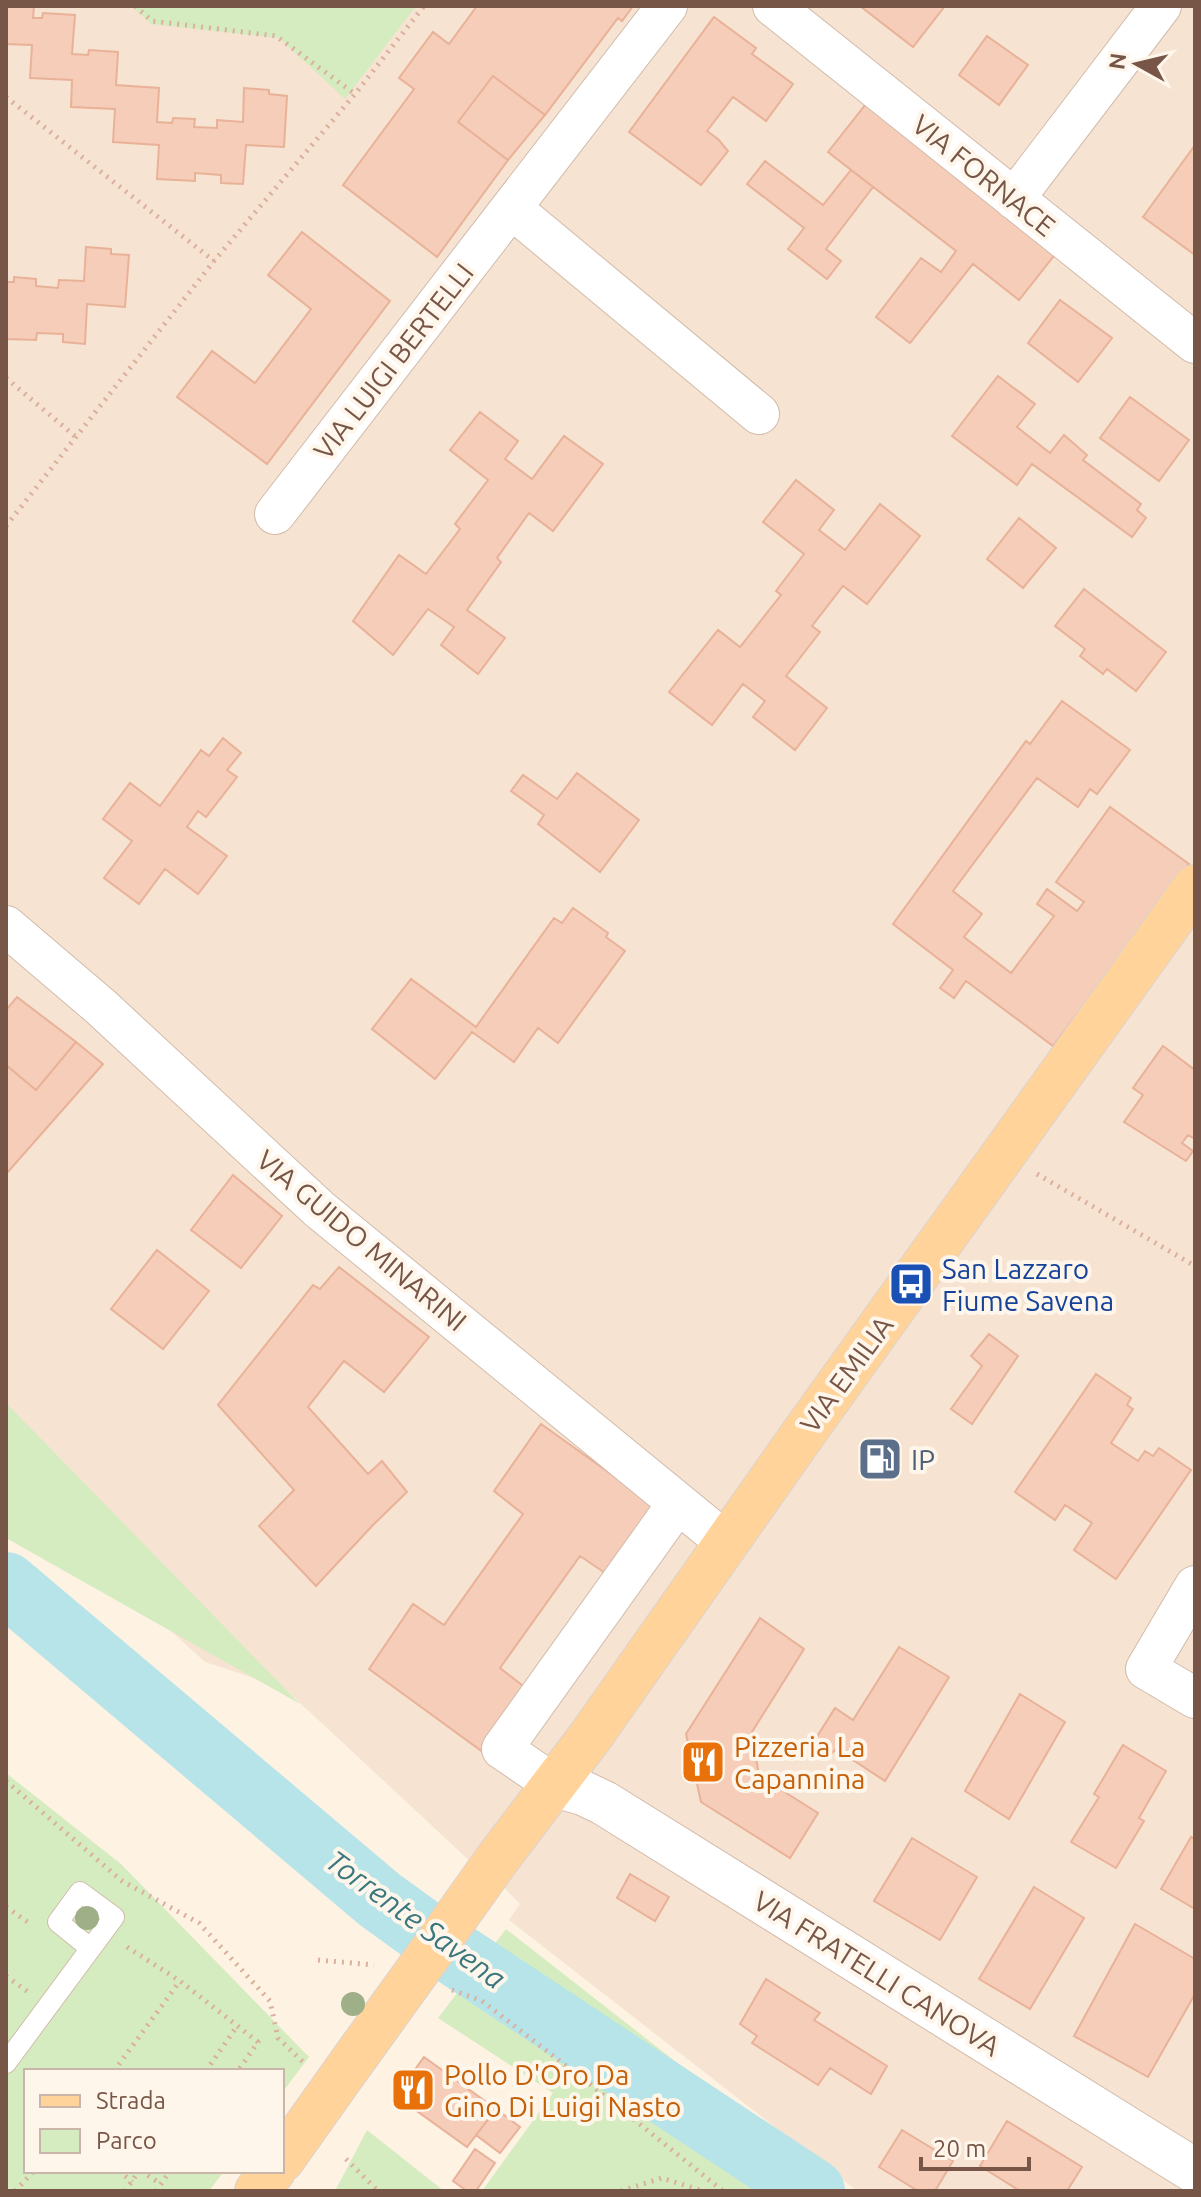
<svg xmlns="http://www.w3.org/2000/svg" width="1201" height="2197" font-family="Ubuntu,sans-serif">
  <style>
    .residential { fill: #f6e3d1 }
    .green { fill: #d5ecc1 }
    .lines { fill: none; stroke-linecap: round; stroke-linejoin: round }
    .river { stroke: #b6e4e9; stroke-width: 64 }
    .building { fill: #f5cdb9; stroke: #e9b298; stroke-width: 2 }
    .service-casing { stroke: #d2bbab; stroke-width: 22 }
    .minor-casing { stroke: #d2bbab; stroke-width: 42 }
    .tertiary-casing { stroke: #d2bbab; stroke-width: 46 }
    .primary-casing { stroke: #dcd3cf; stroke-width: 46 }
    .path { stroke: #dab09c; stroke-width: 5; stroke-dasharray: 2 6; stroke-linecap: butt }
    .service { stroke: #fff; stroke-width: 20 }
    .minor { stroke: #fff; stroke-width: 40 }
    .tertiary { stroke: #fff; stroke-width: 44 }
    .primary { stroke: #ffd399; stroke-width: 44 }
    .primary-bridge-casing { stroke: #dcd3cf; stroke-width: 46; stroke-linecap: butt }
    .primary-bridge { stroke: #ffd399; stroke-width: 44 }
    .tree { fill: #9faf87 }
    .labels { text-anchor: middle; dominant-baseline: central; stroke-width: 8; stroke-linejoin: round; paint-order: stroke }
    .street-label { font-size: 28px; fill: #785647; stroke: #fff6eb }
    .transit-label { font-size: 28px; fill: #164399; stroke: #fff6eb; text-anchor: start }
    .service-label { font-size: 28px; fill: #4e5e75; stroke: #fff6eb; text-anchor: start }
    .food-label { font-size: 28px; fill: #c56008; stroke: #fff6eb; text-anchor: start }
    .water-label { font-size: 30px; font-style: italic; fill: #3a777e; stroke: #fff6eb }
  </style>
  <rect width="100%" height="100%" fill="#fef2e3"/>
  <!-- residential -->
  <path class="residential" d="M6,6H1195V2191H857L509,1920L520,1904L476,1859L472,1863L284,1688L205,1662L137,1600L6,1426Z"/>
  <!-- green -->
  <path class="green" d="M131,6H416L345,99L279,38L151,24Z
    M6,1403L300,1704L6,1538Z
    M6,1773L121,1864L309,2057L282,2093V2071H26V2171H224L209,2191H6Z
    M506,1929L841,2191H482L553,2093L438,2018Z
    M367,2130L444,2191H335Z"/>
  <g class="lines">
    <!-- river -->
    <path class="river" d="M6,1584L380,1900L452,1952L813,2191"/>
  </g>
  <!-- building -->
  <path class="building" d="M6,6H34L33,18H42L43,13L75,15L72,54L88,55L89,50L118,52L116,85L159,88L157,122L172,123L173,118L195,119L194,127L217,128V120L243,122L244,88L269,90V94L287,96L284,147L246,145L243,184L221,183V175L195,173V181L157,179L159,145L113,142L115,109L71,107L72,80L30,78L32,45L6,44Z
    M477,6H633L622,21L618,18L545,115L493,76L458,122L508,160L437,257L343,185L414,89L399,78L433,32L449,44Z
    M860,6H945L913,47Z
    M714,17L756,48L752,54L793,84L766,121L733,97L707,131L718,139L728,151L701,185L629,132Z
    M987,36L1028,65L999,105L959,75Z
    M493,76L545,115L508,160L458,122Z
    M866,104L1057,252L1019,300L973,264L910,343L876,317L921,258L941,272L956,251L828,152Z
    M1195,145V255L1143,217Z
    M765,161L823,205L851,170L873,187L826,249L841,261L827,279L788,249L804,228L747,184Z
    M302,232L390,301L267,464L177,397L212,351L255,383L311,309L268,275Z
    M86,247L111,249V254L129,255L125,307L87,304L85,344L63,342V334L37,333L36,340L6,339V282H14V277L36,279V286L58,288L59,280L84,281Z
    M1060,300L1112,338L1078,382L1028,343Z
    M998,376L1035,404L1017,427L1050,453L1064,435L1087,455L1083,460L1141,504L1137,510L1146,518L1132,537L1032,464L1017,485L952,436Z
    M1130,397L1189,440L1159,481L1100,438Z
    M480,412L518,441L505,459L532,479L564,436L603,464L553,531L529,513L497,558L501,562L467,610L505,638L478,674L441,645L454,627L428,609L393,655L353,621L399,555L426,574L460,529L455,524L488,480L450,450Z
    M796,480L834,510L819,530L845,550L880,504L920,536L867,604L843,586L812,626L820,632L786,676L827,708L795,750L753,717L765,701L743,684L712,725L669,692L718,630L740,647L781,595L776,591L804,554L763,522Z
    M1019,518L1056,548L1023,588L987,559Z
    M1084,589L1166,652L1136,691L1107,669L1103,674L1080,656L1085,649L1055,626Z
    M1062,701L1130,750L1097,794L1090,789L1078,807L1037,778L953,891L982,914L964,937L1011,973L1054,916L1037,904L1047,889L1077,911L1084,902L1056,882L1110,807L1189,864L1053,1046L966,981L954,998L940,988L953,970L893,924L1026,741L1030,744Z
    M223,738L241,753L227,770L237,777L206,817L198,811L187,827L227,856L198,894L165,869L139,904L104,878L132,841L103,819L130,783L160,806L201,750L209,756Z
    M577,773L639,820L600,872L538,824L544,815L511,791L523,775L557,799Z
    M573,908L608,933L606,937L625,951L558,1043L538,1028L514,1062L472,1032L435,1079L372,1029L411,979L476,1027L554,918L562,923Z
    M17,997L76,1042L36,1090L6,1065V1010Z
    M76,1042L103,1064L6,1174V1065L36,1090Z
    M1163,1046L1195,1070V1139L1188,1135L1182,1143L1193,1151L1186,1161L1124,1122L1143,1095L1133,1088Z
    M233,1175L282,1216L241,1268L191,1230Z
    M157,1250L209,1291L163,1349L111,1309Z
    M339,1267L429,1337L384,1392L344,1361L308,1407L368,1474L382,1461L407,1492L373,1525L316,1586L259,1526L294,1490L218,1405L313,1285L320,1289Z
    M989,1334L1018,1356L972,1424L951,1409L982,1366L971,1356Z
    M1096,1374L1131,1398L1127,1405L1133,1409L1111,1443L1138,1461L1145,1451L1153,1456L1159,1448L1191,1470L1116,1579L1074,1550L1092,1523L1065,1505L1055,1520L1015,1492Z
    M541,1424L660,1509L611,1577L580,1556L500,1668L531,1692L487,1755L369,1669L413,1604L444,1625L523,1514L494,1491Z
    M760,1618L804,1649L752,1732L759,1776L818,1813L790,1858L701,1802L686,1734Z
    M899,1647L949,1677L885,1781L836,1749L831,1754L813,1743L835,1708L853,1720Z
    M1020,1694L1065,1722L1009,1819L965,1791Z
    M1123,1745L1166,1771L1139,1818L1144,1821L1116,1868L1071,1842L1099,1797L1094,1794Z
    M1191,1837L1195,1839V1909L1161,1889Z
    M912,1838L977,1877L940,1940L874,1901Z
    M630,1874L669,1897L655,1921L617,1898Z
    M1034,1887L1084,1918L1030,2009L979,1979Z
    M1135,1924L1195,1959V1994L1148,2077L1074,2036Z
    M766,1979L820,2013L814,2020L887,2066L871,2094L830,2068L818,2085L752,2043L757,2036L740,2024Z
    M424,2057L496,2109L467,2147L396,2096Z
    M496,2109L520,2127L500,2153L476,2135Z
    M1007,2121L1082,2167L1067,2191H1020L980,2166Z
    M902,2130L953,2161L935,2191H918L879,2167Z
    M475,2149L495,2163L476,2191H467L453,2181Z"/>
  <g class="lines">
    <!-- service casing -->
    <g class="service-casing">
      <path id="service" d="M6,2063L114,1917L80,1892L58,1922L90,1948"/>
    </g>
    <!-- minor casing -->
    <g class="minor-casing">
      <path id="minor" d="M773,6L1195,343
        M1014,199L1161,6
        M511,208L759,414
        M275,514L667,6
        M6,926L101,1007L319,1209L727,1543
        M1195,1586L1146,1669L1195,1698
        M555,1785L502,1749L678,1503"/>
    </g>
    <!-- tertiary casing -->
    <g class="tertiary-casing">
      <path id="tertiary" d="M555,1785L583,1793L604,1803L1195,2171"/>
    </g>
    <!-- primary casing -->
    <g class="primary-casing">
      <path id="primary" d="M436,1945L498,1858L590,1737L803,1434L1195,887
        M282,2160L351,2063
        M257,2191L273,2171"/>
    </g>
    <!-- path -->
    <path class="path" d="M135,6L152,21L276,36L355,94
      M6,97L214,261
      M6,378L76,437
      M6,526L214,261L355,94L424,6
      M1037,1174L1195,1266
      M6,1781L122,1881L199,1923L270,2001L278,2038L303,2062
      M6,1907L32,1925
      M127,1947L180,1981L258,2042L238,2071
      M318,1960L374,1965
      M6,1976L28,1992
      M452,1990L482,2001L591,2085L723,2191
      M114,2071L180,1981
      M206,2071L237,2026
      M346,2159L378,2191
      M119,2171L132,2182
      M141,2171L161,2184
      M15,2191L34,2171
      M125,2191L139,2171
      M156,2191L170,2171
      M621,2191L662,2178L703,2191"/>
    <!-- service -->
    <use href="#service" class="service"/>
    <!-- minor -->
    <use href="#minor" class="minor"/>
    <!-- tertiary -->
    <use href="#tertiary" class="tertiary"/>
    <!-- primary -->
    <use href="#primary" class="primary"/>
    <!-- primary-bridge casing -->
    <g class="primary-bridge-casing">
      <path id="primary-bridge" d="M351,2063L436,1945"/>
    </g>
    <!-- primary-bridge -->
    <use href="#primary-bridge" class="primary-bridge"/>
  </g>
  <!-- trees -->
  <g class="tree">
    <circle cx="87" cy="1918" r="12"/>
    <circle cx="353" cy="2004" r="12"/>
  </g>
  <!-- icons -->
  <defs>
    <g id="bus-square" transform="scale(2.3)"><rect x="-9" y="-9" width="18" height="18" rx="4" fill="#1a4fb4" stroke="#fff6eb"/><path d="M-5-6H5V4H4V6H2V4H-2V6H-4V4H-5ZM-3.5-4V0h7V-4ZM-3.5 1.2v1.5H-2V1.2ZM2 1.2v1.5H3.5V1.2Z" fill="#fff"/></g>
    <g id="fuel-square" transform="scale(2.3)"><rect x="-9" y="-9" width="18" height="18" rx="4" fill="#5c6f8a" stroke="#fff6eb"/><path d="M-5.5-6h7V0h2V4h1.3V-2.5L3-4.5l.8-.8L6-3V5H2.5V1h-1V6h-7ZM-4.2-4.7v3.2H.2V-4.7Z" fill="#fff"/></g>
    <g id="restaurant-square" transform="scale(2.3)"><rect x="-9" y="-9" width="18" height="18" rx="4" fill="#e8710a" stroke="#fff6eb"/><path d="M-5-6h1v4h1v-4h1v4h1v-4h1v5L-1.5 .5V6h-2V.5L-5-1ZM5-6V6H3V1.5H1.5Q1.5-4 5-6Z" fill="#fff"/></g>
  </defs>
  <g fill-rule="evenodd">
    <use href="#bus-square" x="911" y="1284"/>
    <use href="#fuel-square" x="880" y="1459"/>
    <use href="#restaurant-square" x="703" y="1762"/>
    <use href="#restaurant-square" x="413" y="2090"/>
  </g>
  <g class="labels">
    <!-- street labels -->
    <g class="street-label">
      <text transform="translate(984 175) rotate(39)">VIA FORNACE</text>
      <text transform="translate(393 361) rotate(-52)">VIA LUIGI BERTELLI</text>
      <text transform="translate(362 1240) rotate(40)">VIA GUIDO MINARINI</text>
      <text transform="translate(846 1374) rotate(-54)">VIA EMILIA</text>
      <text transform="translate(877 1973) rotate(32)">VIA FRATELLI CANOVA</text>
    </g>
    <!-- transit labels -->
    <g class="transit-label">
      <text x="942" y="1268">San Lazzaro<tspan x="942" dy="32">Fiume Savena</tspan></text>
    </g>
    <!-- service labels -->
    <g class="service-label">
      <text x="911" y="1459">IP</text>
    </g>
    <!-- food labels -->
    <g class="food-label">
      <text x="734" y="1746">Pizzeria La<tspan x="734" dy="32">Capannina</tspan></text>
      <text x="444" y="2074">Pollo D'Oro Da<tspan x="444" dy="32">Gino Di Luigi Nasto</tspan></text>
    </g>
    <!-- water labels -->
    <g class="water-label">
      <text transform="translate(416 1919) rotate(36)">Torrente Savena</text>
    </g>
  </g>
  <!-- border -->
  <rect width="1201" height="2197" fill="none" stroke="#785647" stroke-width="16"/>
  <!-- legend -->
  <rect x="24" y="2069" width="260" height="104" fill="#fff6eb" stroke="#c9b6a9" stroke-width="2"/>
  <rect x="40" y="2095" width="40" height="12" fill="#ffd399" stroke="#c9b6a9" stroke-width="2"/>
  <text x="96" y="2109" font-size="24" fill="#785647">Strada</text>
  <rect x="40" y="2129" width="40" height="24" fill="#d5ecc1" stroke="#c9b6a9" stroke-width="2"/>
  <text x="96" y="2149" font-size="24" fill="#785647">Parco</text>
  <!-- north arrow -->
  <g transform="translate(1137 64) rotate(278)" stroke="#fff6eb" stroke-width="6" paint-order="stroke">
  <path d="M0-6L14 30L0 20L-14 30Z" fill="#785647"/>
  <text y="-12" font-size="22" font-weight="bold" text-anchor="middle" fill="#785647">N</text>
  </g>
  <!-- scale -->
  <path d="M921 2157v12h108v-12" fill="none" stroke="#785647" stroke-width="4"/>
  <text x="933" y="2157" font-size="24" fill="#785647" stroke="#fff6eb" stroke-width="6" paint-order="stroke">20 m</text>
</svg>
